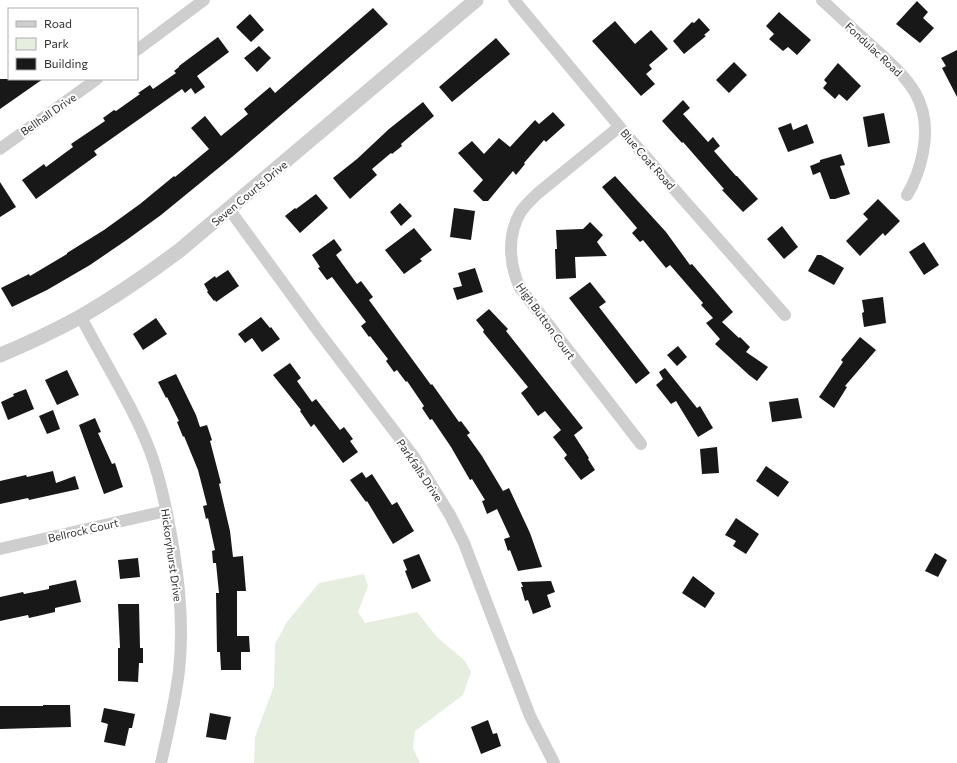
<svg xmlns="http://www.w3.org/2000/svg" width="957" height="763" font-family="Commissioner,sans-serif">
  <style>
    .green { fill: #e6eedf }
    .building { fill: #181818 }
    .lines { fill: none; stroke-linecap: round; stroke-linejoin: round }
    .minor { stroke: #cecece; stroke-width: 12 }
    .tertiary { stroke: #cecece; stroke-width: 15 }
    .labels { text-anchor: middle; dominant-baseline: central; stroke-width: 4; stroke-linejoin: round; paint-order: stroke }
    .street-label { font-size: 11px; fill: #313131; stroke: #fff }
  </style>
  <rect width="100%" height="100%" fill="#fff"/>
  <!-- green -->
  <path class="green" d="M364,574L368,586L358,612L365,623L417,612L437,637L465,661L471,672L463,695L415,731L413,748L420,763H254L255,737L274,686L275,644L287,622L319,583Z"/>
  <!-- building -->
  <path class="building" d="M917,1L928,12L923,18L934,28L920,43L896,24Z
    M373,8L388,24L232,157L161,215L128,239L90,265L47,290L12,307L1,288L29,274L30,276L67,254V253L104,230L140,204L174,176L175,177L209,149L191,128L205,116L221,136L248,114L244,109L270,87L275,93Z
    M779,12L811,40L797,55L788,47L783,51L769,39L774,34L766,26Z
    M250,14L264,30L251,42L236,27Z
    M699,18L710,30L704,35L706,36L684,54L673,41L692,22L694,23Z
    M615,21L635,44L651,30L668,49L649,65L652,69L646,74L655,84L641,96L592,41Z
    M218,37L229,52L197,76L205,87L195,94L191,88L185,93L182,89L94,151L97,155L36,199L22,180L44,164L46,167L73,147L71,144L105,121L103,118L114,110L116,111L140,94L138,93L150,85L153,89L176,73L174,71L179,67V66Z
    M496,38L510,54L452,102L439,87Z
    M259,46L271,58L257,72L244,58Z
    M957,50V97L942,68L946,66L941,58Z
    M734,62L747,75L729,93L716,80Z
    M838,63L861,86L847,101L839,94L835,99L823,88L827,83L824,80Z
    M0,79H43L0,109Z
    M683,100L690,108L683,114L708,142L713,137L720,146L714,151L736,176H737L758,199L743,212L722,190L724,189L683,142L682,143L662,121Z
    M423,102L434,116L408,138L401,144L402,146L392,154L391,153L372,169L377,175L350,199L333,178L357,159L389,129Z
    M553,112L565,125L546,142L544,140L524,163L525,164L516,175L513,171L488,201H483L473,191L483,180L458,153L472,141L484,154L499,138L510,147L535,120L539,124Z
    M884,113L890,143L868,147L863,117Z
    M791,123L793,130L807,124L814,143L788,152L778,128Z
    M841,154L845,165L840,166L850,194L835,199H830L820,172L813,175L810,166L820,162V160Z
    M615,176L666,232L690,265L692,264L733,312L722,322L739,338L740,337L750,347L746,352L768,367L757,381L749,375L715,344L720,339L706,323L713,318L701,305L703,303L670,265L666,268L643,240L640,242L632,233L637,228L602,187Z
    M0,182L16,207L0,217Z
    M316,194L328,208L300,233L285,216L295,208L296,209Z
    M878,199L900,221L885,236L883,233L860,256L846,241L868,219L863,214Z
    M400,203L412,216L401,226L390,212Z
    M454,208L475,211L471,240L450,237Z
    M590,222L603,235L597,242L607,256L575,257L576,278L556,279L555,249H557L556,230L583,229Z
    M782,226L798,247L784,259L767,239Z
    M414,228L432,250L420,259L422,261L404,274L385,250Z
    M334,239L342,250L336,255L357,284L361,281L373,297L369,300L431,385L432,384L459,422L461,421L470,433L467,435L482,456L503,491L509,488L530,533L542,567L518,571L510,550L508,551L504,539L510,537L497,509L487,514L482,501L485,500L472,479L470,480L451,447L432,419L430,420L422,408L424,406L407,381L406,382L397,370L394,372L386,361L388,359L370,336L369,337L361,326L366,322L332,277L327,280L318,268L320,267L312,255Z
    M924,242L939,265L924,275L909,252Z
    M817,255H821L844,268L834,285L808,271Z
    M475,268L483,292L457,300L453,288L462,286L458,273Z
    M228,270L239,286L216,302L215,300L214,301L207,292L208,291L204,284L215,276L216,278Z
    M590,282L606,302L599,307L650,373L636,384L569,298Z
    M883,297L886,323L864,327L862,313L864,312L862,300Z
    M489,309L508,329L506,331L583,428L574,435L589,458L588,459L595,470L581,480L564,458L567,455L553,437L561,430L545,411L538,416L521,393L528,387L483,332L484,330L476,320Z
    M261,317L270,328L271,327L280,339L262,352L252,338L245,343L238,334Z
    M156,318L167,334L143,350L133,334Z
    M860,337L876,350L845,386L847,387L834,408L819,397L843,362L841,360Z
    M678,346L687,357L677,366L667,355Z
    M290,363L301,378L297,381L312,402L316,399L340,430L344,427L353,439L350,441L358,452L343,463L314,424L311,427L300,411L301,410L273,375Z
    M665,368L697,408L700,406L713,428L698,437L676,401L671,404L656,385L663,379L659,372Z
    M67,370L79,395L57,405L45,380Z
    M176,374L196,415L200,427L207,425L212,440L210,441L221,483L219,484L230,531L233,557L243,556L246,591H237V636H249L250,652H241V670H221L220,652H217L216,593H219L216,563H213L212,551L215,550L208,518L206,519L203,506L207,505L198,470L184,436L183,437L177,422L179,421L167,397L166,398L158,382Z
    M26,389L34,409L8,420L1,402L14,396L13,394Z
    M798,398L802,418L772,422L769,402Z
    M53,410L60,429L47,434L39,416Z
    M95,418L101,432L98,433L112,464L115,463L123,487L104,494L79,425Z
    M717,447L719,473L702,474L700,449Z
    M766,466L789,482L778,497L756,481Z
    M53,471L56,483L75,476L79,489L29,500L28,498L0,504V481L26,475L27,477Z
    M362,472L366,478L372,474L392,505L397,502L414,531L393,544L367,501L366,502L350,480Z
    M736,518L759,534L746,554L733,546L736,541L725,535Z
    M935,553L947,560L938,577L925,571Z
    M419,554L431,581L412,589L405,571L407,570L403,560Z
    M138,558L140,577L120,579L118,560Z
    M693,576L715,593L705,608L682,593Z
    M76,580L81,602L55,608V612L29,618L28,615L0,621V597L23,592L24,594L49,589V586Z
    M551,581L555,592L547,595L551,607L533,614L528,600L525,601L521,587H523L521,582Z
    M118,604H139L140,648H143V663H139L138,682L118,681V648H120Z
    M43,705H70L71,727L0,729V706H43Z
    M104,708L135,714L132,728H129L125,746L104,742L108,724L101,722Z
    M210,713L231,717L226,740L206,737Z
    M488,720L493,734L497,733L501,746L481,754L471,727Z"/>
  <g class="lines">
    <!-- minor -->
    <path class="minor" d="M514,0L624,132L785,315
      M822,0C838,15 855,31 872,46C907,78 933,100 923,152C920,168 915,182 907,195
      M137,50L204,0
      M619,127L537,194C531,200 524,206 520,213C507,236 509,264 520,288L641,444
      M0,149L97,79
      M229,209L318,331L414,457L450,515L464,543L530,716L554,763
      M81,317C103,360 133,406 150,451C157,469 162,490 166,509C177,562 185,617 179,671C175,702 168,733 161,763
      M0,549L166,511"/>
    <!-- tertiary -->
    <path class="tertiary" d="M0,355C27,344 54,331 80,317C115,297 148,274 180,250L476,0"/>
  </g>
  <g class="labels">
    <!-- street labels -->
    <g class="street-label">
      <text transform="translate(874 49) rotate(43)">Fondulac Road</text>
      <text transform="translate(48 114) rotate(-35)">Bellhall Drive</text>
      <text transform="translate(648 159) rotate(49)">Blue Coat Road</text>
      <text transform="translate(249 193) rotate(-40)">Seven Courts Drive</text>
      <text transform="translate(546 321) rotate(54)">High Button Court</text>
      <text transform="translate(420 470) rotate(56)">Parkfalls Drive</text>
      <text transform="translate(83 530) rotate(-13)">Bellrock Court</text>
      <text transform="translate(172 555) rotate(82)">Hickoryhurst Drive</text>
    </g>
  </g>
  <!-- legend -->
  <rect x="8" y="8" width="130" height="72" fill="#ffffff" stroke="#adadad"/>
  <rect x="16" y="21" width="20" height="6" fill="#cecece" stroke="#adadad"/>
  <text x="44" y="28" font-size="12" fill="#313131">Road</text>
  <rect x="16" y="38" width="20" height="12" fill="#e6eedf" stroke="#adadad"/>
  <text x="44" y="48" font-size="12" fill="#313131">Park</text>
  <rect x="16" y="58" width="20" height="12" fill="#181818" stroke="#adadad"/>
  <text x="44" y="68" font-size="12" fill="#313131">Building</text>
</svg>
